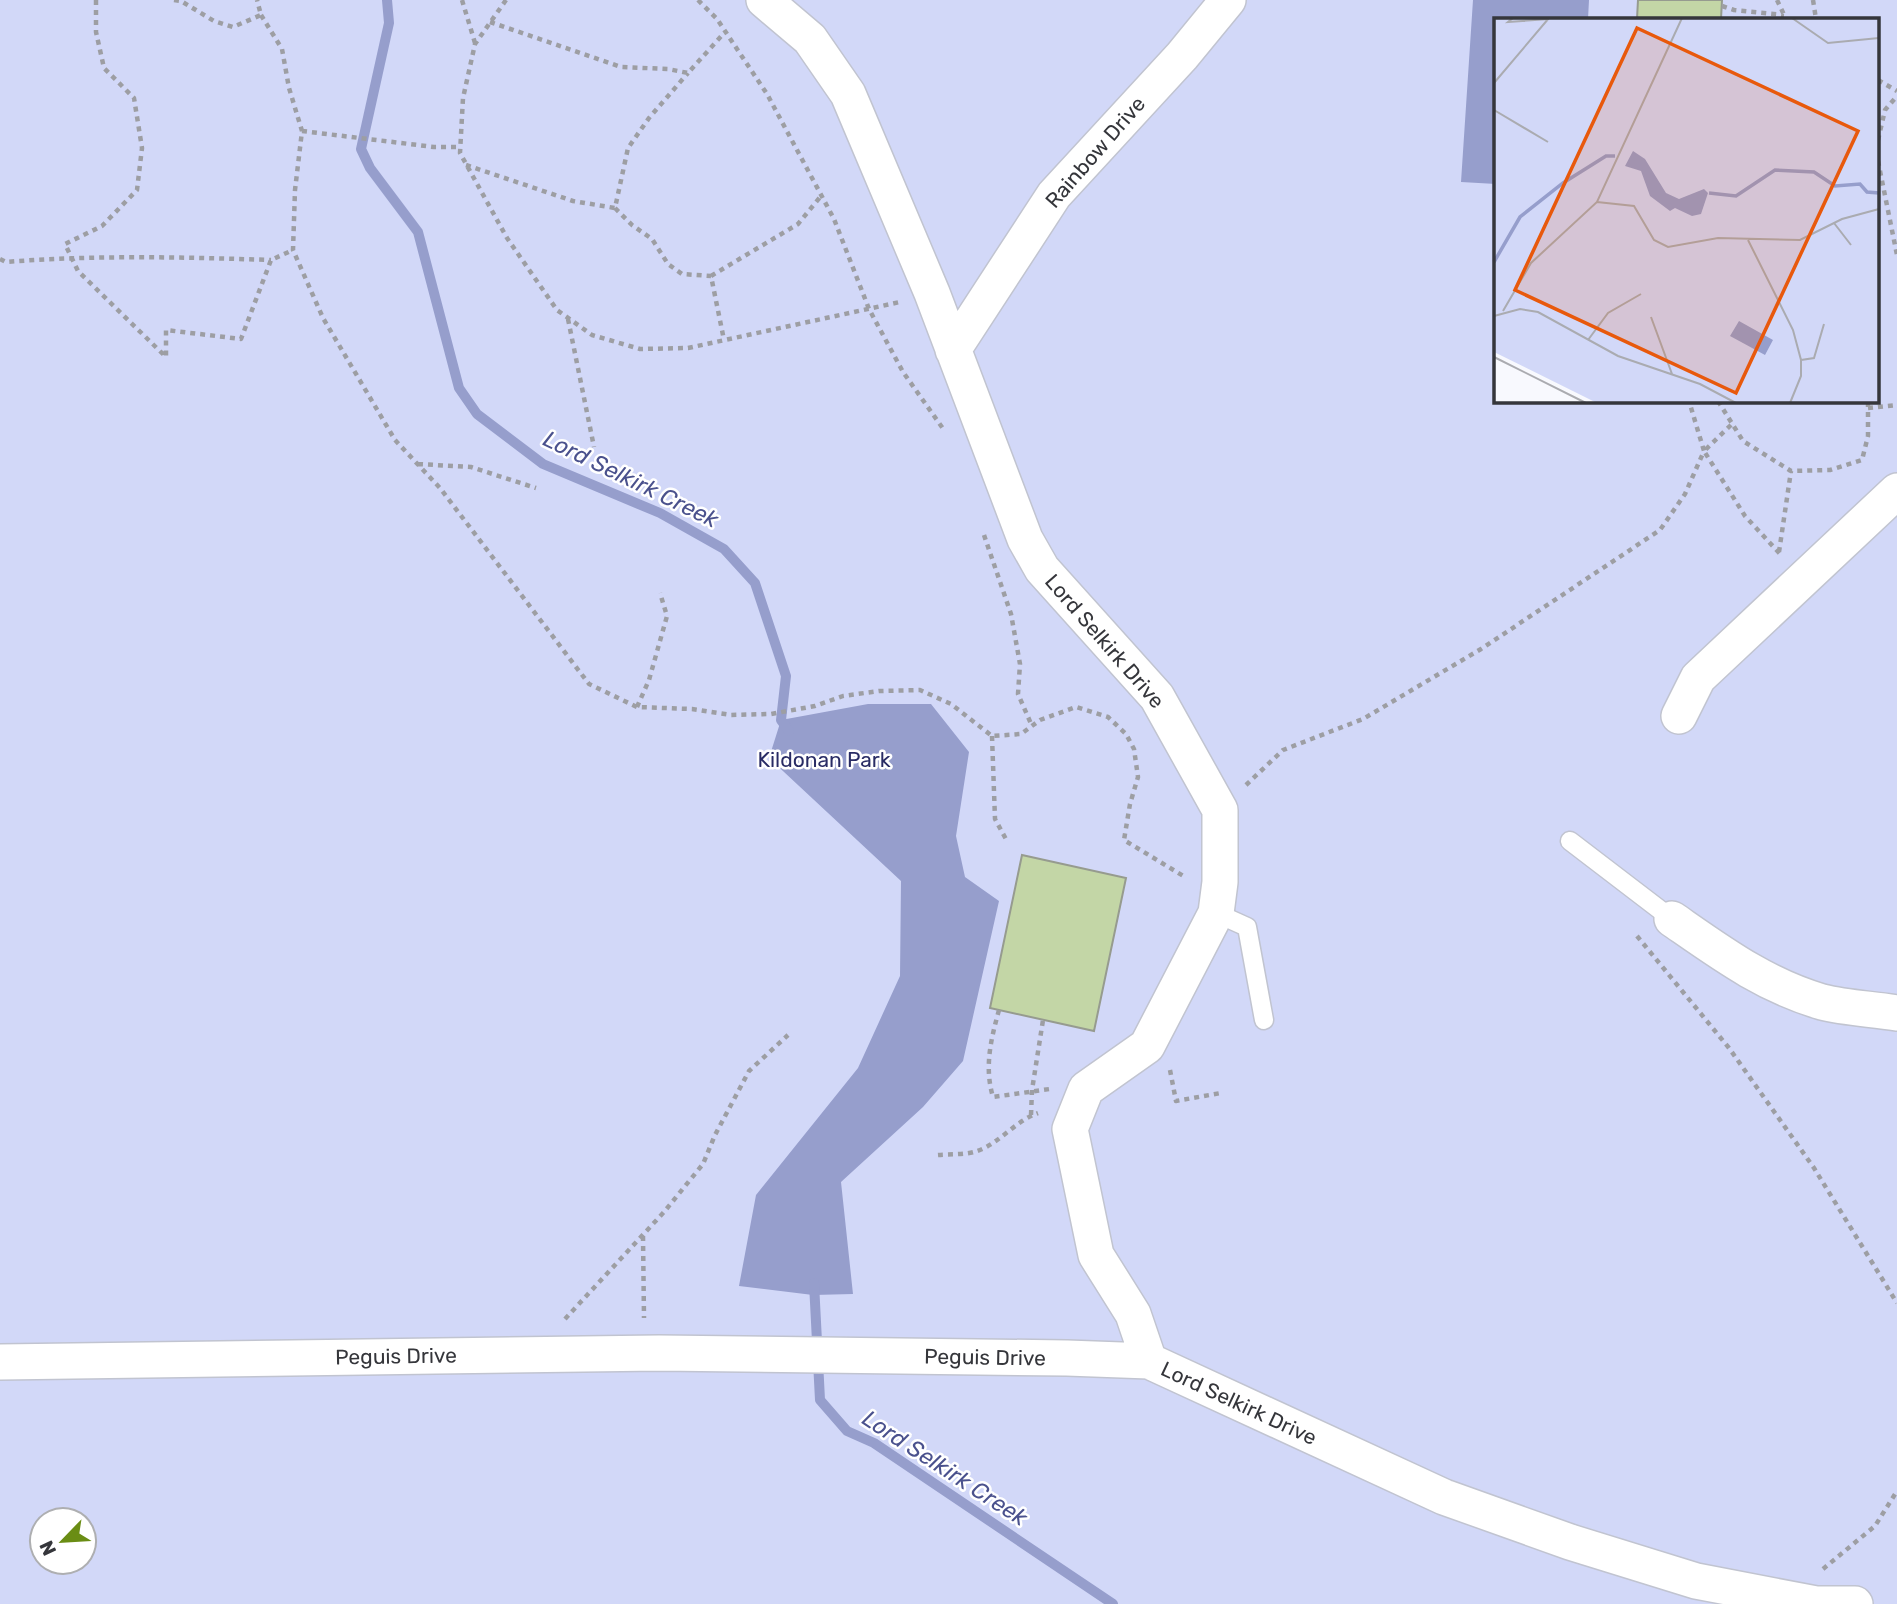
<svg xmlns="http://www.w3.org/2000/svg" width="1897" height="1604" font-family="Rubik,sans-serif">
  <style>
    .green { fill: #d2d8f8; fill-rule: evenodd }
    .water { fill: #969ecc }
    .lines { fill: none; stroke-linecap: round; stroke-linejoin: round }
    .stream { stroke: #969ecc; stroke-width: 10 }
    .building { fill: #c3d6a6; stroke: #969b8f; stroke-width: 2 }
    .lane-casing { stroke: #c1c4d0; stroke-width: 21 }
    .street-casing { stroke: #c1c4d0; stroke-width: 38 }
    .path { stroke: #9d9ea3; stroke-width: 4.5; stroke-dasharray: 5 5; stroke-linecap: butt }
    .lane { stroke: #fff; stroke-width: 18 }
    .street { stroke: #fff; stroke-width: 35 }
    .labels { text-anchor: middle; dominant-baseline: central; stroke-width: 5; stroke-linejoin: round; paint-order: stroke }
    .street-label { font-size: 21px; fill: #35363b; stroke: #fff }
    .park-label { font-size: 21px; fill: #292c65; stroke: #fff }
    .water-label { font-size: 23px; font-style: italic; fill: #4a518d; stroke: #fff }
    .inset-river { fill: none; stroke: #969ecc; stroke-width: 3.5 }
    .inset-road { fill: none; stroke: #aaabb0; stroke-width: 2 }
    .view { fill: #e8590c; fill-opacity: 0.15; stroke: #e8590c; stroke-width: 3.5 }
    .inset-edge { fill: none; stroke: #35363b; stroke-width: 3.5 }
  </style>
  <rect width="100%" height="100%" fill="#f8f9fe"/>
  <!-- green -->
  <path class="green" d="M0,0H1897V1604H0ZM1496,19H1878V401H1496ZM42,1520H84V1562H42Z"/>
  <!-- water -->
  <path class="water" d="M1473,0H1589L1588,19H1496V184L1461,182Z
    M868,704H931L969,752L956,836L965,877L999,901L963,1061L923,1107L841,1182L853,1294L813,1295L739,1286L756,1195L858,1068L900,976L901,881L769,758L781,720Z"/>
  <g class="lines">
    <!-- stream -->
    <path class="stream" d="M387,0L389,23L361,149L370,168L418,232L459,388L477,414L543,464L660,513L724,549L755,583L786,676L781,720L789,731
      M814,1283L820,1400L847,1431L874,1443L1113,1604"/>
  </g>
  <!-- building -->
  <path class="building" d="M1638,0H1722L1721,19H1637Z
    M1022,855L1126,878L1094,1031L990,1008Z"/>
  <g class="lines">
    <!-- lane casing -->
    <g class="lane-casing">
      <path id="lane" d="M1570,841L1672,919
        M1216,913L1247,927L1264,1020"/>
    </g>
    <!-- street casing -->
    <g class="street-casing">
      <path id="street" d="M764,0L810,39L848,94L932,293L1025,539L1042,569L1157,697L1220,810V882L1216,913L1147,1046L1086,1089L1070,1129L1096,1255L1133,1314L1149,1361
        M953,350L1054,195L1182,56L1228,0
        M1679,716L1698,678L1897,491
        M1672,919C1721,953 1764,985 1822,1002C1846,1008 1873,1009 1897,1013
        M0,1362L659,1353L1067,1358L1149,1361L1444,1497L1570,1542L1696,1581L1816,1604H1855"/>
    </g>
    <!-- path -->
    <path class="path" d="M96,0V32L104,68L134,98L142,148L137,190L102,226L65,244L78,271L166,357V330L241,339L271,260L293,250
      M174,0L181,1L214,21L233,27L261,15L257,0
      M462,0L475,43
      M506,0L475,44L463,98L460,153L507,238L557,310L592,335L640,349L688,348L900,302
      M698,0L717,19L767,94L834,219L869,309L903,372L944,430
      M1777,0L1786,19
      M1813,0L1816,19
      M1722,6L1734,10L1784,15
      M261,15L282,49L289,88L302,131L295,190L293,250L323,318L395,440L440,488L589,684L637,707L692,709L731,715L771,714L815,706L843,696L879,691L920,690L951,704L992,736L1021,734L1040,720L1076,707L1108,717L1126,734L1134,749L1138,777L1130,804L1124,840L1185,877
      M490,22L621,67L668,69L688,73L725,32
      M1878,80L1897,91
      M302,131L434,147H461
      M1878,140L1885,110L1897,96
      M1878,161L1897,255
      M466,165L573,201L615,208L628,148L649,118L688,73
      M615,208L632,225L652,239L668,264L682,274L711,276L724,340
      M0,259L6,262C94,255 182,257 271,260
      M711,276L798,224L821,196
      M568,319L594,447
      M1718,401L1743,441L1791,471L1830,470L1862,460L1868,436V401
      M1868,408L1897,405
      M1731,425L1704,451L1745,516L1782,556
      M418,464L471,467L536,488
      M984,535L1011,614L1020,664L1018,694L1032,726
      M1779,552L1791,471
      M637,707L649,680L667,616L660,593
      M992,736L995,819L1007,841
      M1246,785L1283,750L1363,719L1481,649L1660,530L1685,494L1704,451L1689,401
      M1637,936L1729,1048L1814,1168L1897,1303
      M999,1010C991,1039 984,1067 993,1097L1050,1089
      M1170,1070L1176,1101L1221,1093
      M1031,1115L1032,1090L1043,1020
      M938,1155C950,1154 966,1155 977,1151C999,1144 1015,1121 1038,1113
      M643,1236L644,1318
      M565,1319L664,1212L703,1164L715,1135L749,1071L788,1035
      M1823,1569L1875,1526L1897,1491"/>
    <!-- lane -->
    <use href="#lane" class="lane"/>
    <!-- street -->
    <use href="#street" class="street"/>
  </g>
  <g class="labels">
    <!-- street labels -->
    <g class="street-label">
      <text transform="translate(1095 152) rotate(-49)">Rainbow Drive</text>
      <text transform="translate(1105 641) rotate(49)">Lord Selkirk Drive</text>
      <text transform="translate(396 1356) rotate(-1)">Peguis Drive</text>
      <text transform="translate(985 1357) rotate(1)">Peguis Drive</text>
      <text transform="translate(1239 1403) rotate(25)">Lord Selkirk Drive</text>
    </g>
    <!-- park labels -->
    <g class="park-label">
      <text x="824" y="759">Kildonan Park</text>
    </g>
    <!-- water labels -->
    <g class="water-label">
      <text transform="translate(631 479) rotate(26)">Lord Selkirk Creek</text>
      <text transform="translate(945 1468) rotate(33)">Lord Selkirk Creek</text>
    </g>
  </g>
  <!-- overview -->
  <g transform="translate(1494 18)">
    <rect width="385" height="385" fill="#f8f9fe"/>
    <path d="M0,0H385V385H103L0,334Z" fill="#d2d8f8"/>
    <path d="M139,133L151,141L172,175L185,181L210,171L214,175L207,196L198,198L181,190L176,193L156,178L147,153L131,148ZM245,303L279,322L271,337L236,318Z" fill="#969ecc"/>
    <path class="inset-river" d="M215,175L242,178L281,152L320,154L341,168L366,166L373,174L385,175M0,244L26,199L69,165L112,138H121"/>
    <path class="inset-road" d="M19,0L14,4L55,1M298,0L334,25L385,20M0,65L55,0M0,92L54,124M103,184L140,188L160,222L174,229L224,220L306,222L348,201L385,191M340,205L357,227M254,222L299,312L307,342V358L296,385M9,293L37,245L103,184L188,0M0,298L26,291L44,294L124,338L206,366L242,385M157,299L178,356M94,322L114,295L147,276M0,339L92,385M307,342L320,340L330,306"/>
    <path class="view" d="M143,10L364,113L242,375L21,272Z"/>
    <rect width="385" height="385" class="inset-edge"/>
  </g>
  <!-- north arrow -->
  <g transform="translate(63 1541) rotate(245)"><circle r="33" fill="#ffffff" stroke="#aeafb1" stroke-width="2"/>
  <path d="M0-5L12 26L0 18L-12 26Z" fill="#6a8d14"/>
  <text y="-10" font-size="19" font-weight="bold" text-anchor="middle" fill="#35363b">N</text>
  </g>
</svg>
